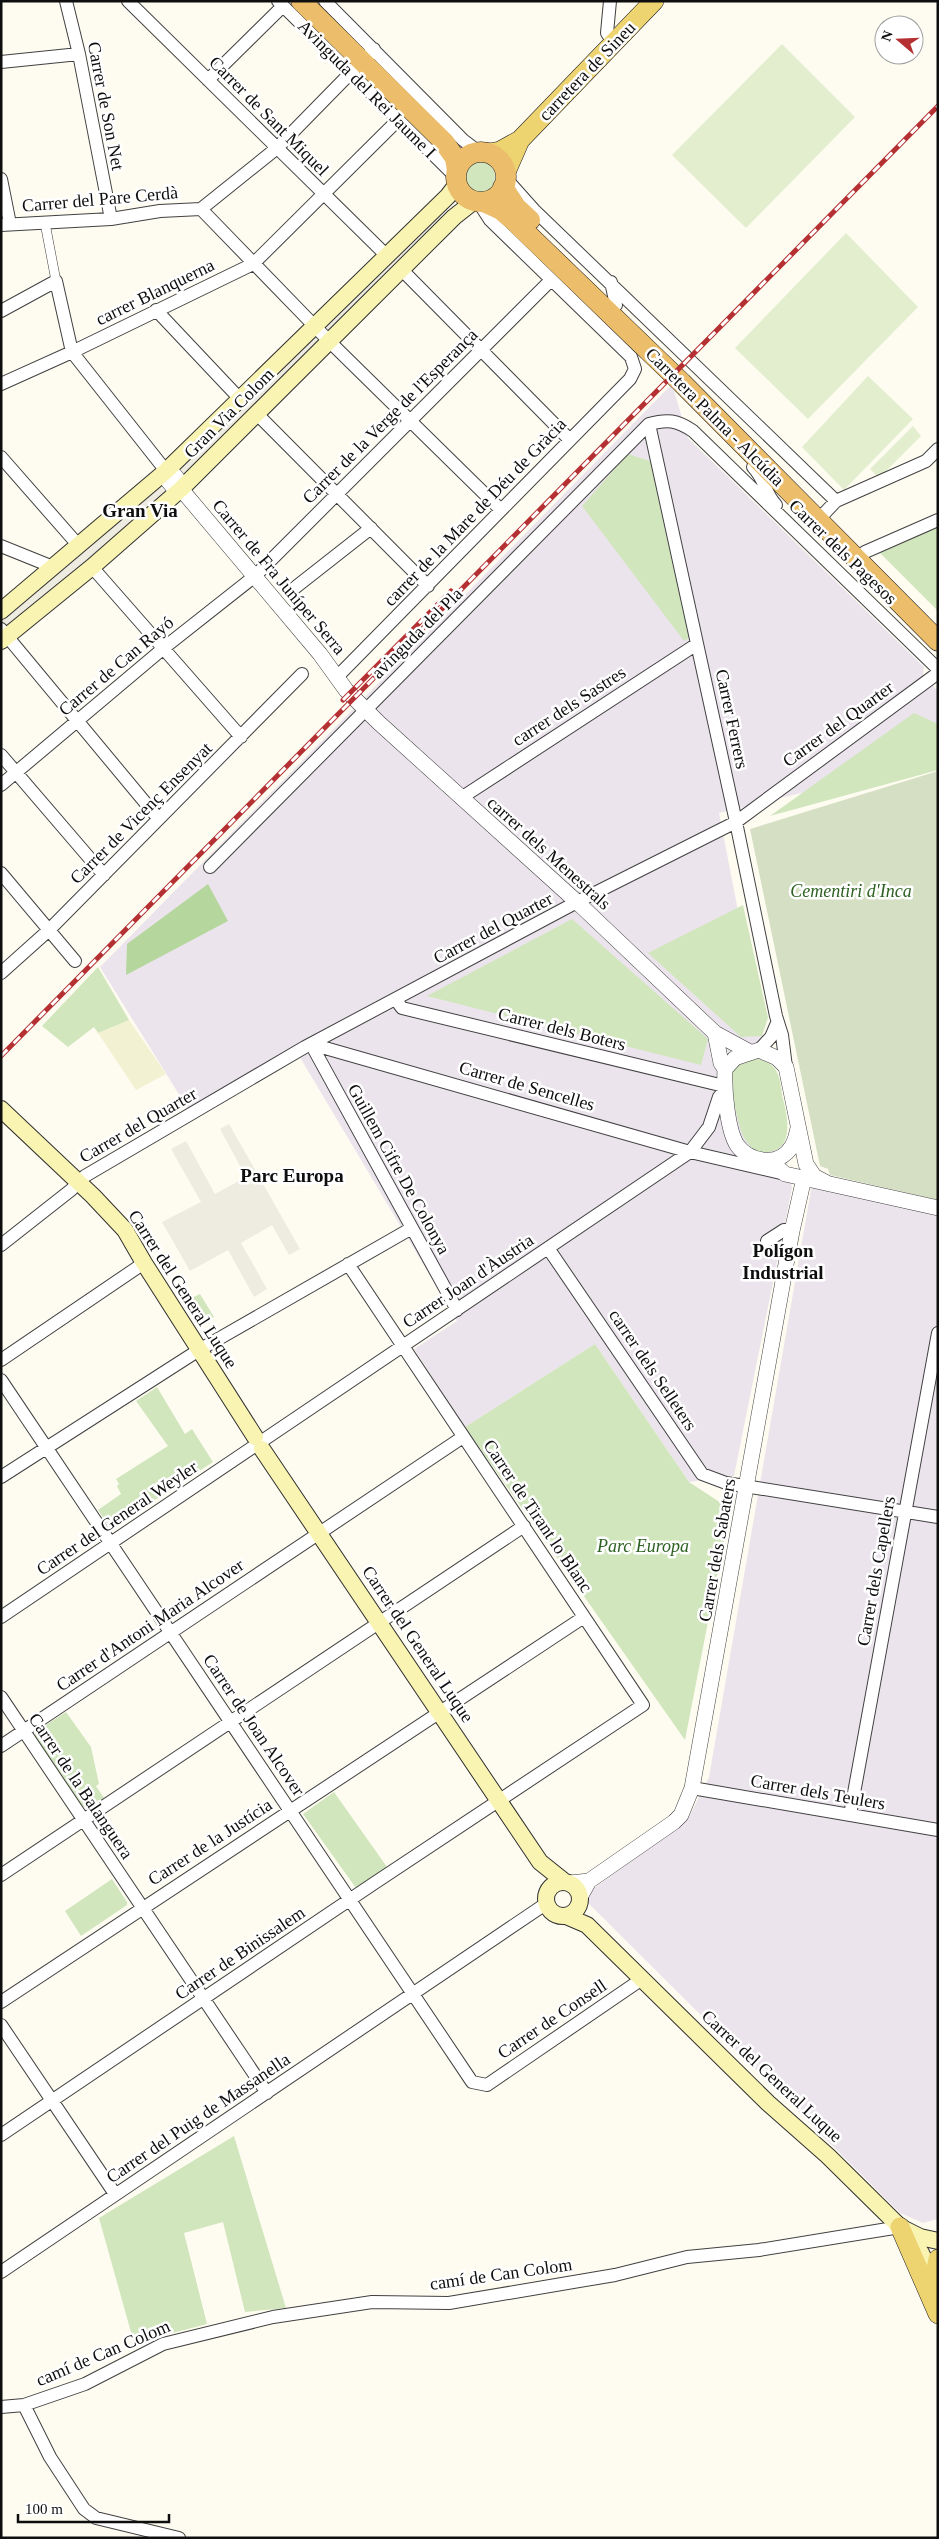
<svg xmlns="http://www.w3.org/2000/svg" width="939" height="2539" font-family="'Times New Roman',serif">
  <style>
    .industrial { fill: #ece4ec }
    .farmland { fill: #f2f1d2 }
    .green { fill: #d1e6bd }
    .forest { fill: #b5d69d }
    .cemetery { fill: #d5dfc3 }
    .pitch { fill: #e2eece }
    .plaza { fill: #eeebe0 }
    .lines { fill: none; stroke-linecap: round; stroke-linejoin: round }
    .pedestrian-casing { stroke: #414141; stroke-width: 10 }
    .minor-casing { stroke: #414141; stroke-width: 14 }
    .tertiary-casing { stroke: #414141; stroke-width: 16 }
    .secondary-casing { stroke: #303030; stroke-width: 18 }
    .primary-casing { stroke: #1f1f1f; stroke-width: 20 }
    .trunk-casing { stroke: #1f1f1f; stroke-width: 21 }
    .pedestrian { stroke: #fff; stroke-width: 9 }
    .minor { stroke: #fff; stroke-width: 12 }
    .tertiary { stroke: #fff; stroke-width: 15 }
    .secondary { stroke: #f9f4b1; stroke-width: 16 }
    .primary { stroke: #eed471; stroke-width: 19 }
    .trunk { stroke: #ecbd6a; stroke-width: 20 }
    .rail-casing { stroke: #b53032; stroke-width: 5 }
    .rail { stroke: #fff; stroke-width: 3; stroke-dasharray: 9; stroke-linecap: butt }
    .labels { text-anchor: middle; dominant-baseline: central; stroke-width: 5; stroke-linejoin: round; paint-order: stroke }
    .street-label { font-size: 18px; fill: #0e0e0e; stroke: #fff }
    .park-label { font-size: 18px; font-style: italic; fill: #2e6223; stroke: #fff }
    .neighbourhood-label { font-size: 19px; font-weight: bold; fill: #0e0e0e; stroke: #fff }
  </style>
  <rect width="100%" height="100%" fill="#fefcf1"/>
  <!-- industrial -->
  <path class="industrial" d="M672,384L688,438L924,667L923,675L938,691V760L719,813L792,1188L734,1476L689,1482L595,1344L465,1427L414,1349L457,1321L295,1049L188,1109L100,967Z
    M812,1184L938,1216V2219L923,2223L900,2213L582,1897L688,1819L709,1777Z"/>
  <!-- farmland -->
  <path class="farmland" d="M129,1020L166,1074L136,1090L98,1033Z"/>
  <!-- green -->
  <path class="green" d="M463 177a16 16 0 1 1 32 0a16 16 0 1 1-32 0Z
    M628,454L650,461L689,638L684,641L582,506Z
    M938,527V611L880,553Z
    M914,713L938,724V770L770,816Z
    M743,905L768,1018L762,1036L741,1037L648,953Z
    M572,919L708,1039L701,1065L427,996Z
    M98,967L129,1020L98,1033L94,1027L68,1047L42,1026Z
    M755,1058C763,1060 770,1062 775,1069C780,1076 781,1086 782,1095C787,1114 797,1153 763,1152C755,1152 749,1146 745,1139C739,1131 728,1081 733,1072C738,1064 747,1061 755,1058Z
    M200,1294L214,1317L202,1325L187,1300Z
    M595,1344L689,1482L721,1503L727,1524L685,1740L465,1427Z
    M157,1387L185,1434L192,1429L213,1462L115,1526L108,1525L98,1510L121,1494L117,1486L119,1484L116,1479L168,1446L136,1401Z
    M66,1712L91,1747L99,1784L96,1786L104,1798L88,1808L81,1806L35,1738V1732Z
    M334,1792L387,1867L356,1888L303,1814Z
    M112,1879L127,1902V1905L81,1936L65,1911Z
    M234,2136L286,2308L245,2312L223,2222L184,2233L207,2324L134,2343L99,2218Z"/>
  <!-- forest -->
  <path class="forest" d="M208,884L228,921L126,975L127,944Z"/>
  <!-- cemetery -->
  <path class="cemetery" d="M938,771V1200L830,1175L828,1169L820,1166L750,829Z"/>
  <!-- pitch -->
  <path class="pitch" d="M782,44L855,117L746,228L672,155Z
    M846,233L918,307L808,419L735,348Z
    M868,376L913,419L844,490L802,447Z
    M913,426L921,436L879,478L870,469Z"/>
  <!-- plaza -->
  <path class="plaza" d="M433,209L448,224L257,414L1,641V611L79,546Z
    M229,1124L300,1249L289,1255L272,1225L241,1243L267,1289L254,1297L228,1250L190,1271L162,1222L201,1202L171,1149L186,1141L215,1194L246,1177L220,1129Z"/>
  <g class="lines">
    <!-- pedestrian casing -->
    <g class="pedestrian-casing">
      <path id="pedestrian" d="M45,223L56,281"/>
    </g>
    <!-- minor casing -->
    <g class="minor-casing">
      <path id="minor" d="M66,1L79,54L111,219
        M128,1L386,255
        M278,1L456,177
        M325,1L463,140L479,152
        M610,1L607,33L614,43
        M1,62L79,54
        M208,80L283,6
        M1,179L10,224
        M509,182L534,210L836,501
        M201,209L330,342L500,509
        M201,209L277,148L374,49
        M1,225L111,219L160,211L201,209
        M402,270L569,439
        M611,282L616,305
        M156,310L240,399
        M1,311L56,281L72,352L166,471
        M1,384L72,352L253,264L398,120
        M257,414L428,586
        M649,424L736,822L776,1016L782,1035L786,1067
        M649,424C667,419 677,420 693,431L938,669
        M1,457L79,546
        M753,467C765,479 765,494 776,505
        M818,520L836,501L926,461L938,449
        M1,546L53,567
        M865,552L938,520
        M92,567L241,737
        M292,590L371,528
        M1,629L158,818
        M337,677L630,379L635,369L631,357L490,220L479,203
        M1,755L104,875
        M1,785L165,647L255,576L551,280
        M461,798L697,644
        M210,867L649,424
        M1,873L75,961
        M1,973L49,930L302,674
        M396,1000L402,1008L724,1086
        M311,1044L690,1152L785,1174
        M311,1044L457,1310
        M759,1050L771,1037L777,1023
        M767,1241L784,1230L792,1231
        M1,1245L71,1190L85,1176L305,1047L577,902L736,822L938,673
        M548,1248L702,1474L726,1483L938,1517
        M1,1360L144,1263
        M1,1380L472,2082L487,2085L642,1979
        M265,1439L690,1152L709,1127L719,1097L725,1090
        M1,1477L199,1350L412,1228
        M1,1617L253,1447
        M1,1697L267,2093
        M1,1746L463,1437
        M692,1788L938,1830
        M850,1815L938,1333
        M1,1875L524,1526
        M1,2002L584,1617
        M1,2025L115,2194
        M1,2135L373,1884L643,1705L348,1264
        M1,2272L547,1903
        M24,2405L50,2457L84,2509L96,2518L179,2538
        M1,2407L24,2405L85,2384L163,2344L273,2317L372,2302L449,2303L615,2275L687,2257L759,2250L900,2227"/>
    </g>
    <!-- tertiary casing -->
    <g class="tertiary-casing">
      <path id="tertiary" d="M181,489L173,487L165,477L166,471C176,473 179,480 181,489L320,654L346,690L378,722L577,902L715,1033L750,1052
        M715,1033L721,1063L725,1069
        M798,1128C797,1133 795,1141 792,1146C780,1167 750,1163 737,1145C727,1129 724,1088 725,1069L735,1058L759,1050L777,1058L786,1067L806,1164L814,1176L829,1184
        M770,1161L785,1174L938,1208
        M570,1883L589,1881L674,1822L681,1815L692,1788L792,1231L804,1178
        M580,1897L589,1881"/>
    </g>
    <!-- secondary casing -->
    <g class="secondary-casing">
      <path id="secondary" d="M1,611L166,471L448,196L457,184
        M1,641L92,567L181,489L454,217L473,202
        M1,1109L93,1196L125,1230L144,1263L255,1437
        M262,1449L540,1862L565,1882
        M546 1899a17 17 0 1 1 34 0a17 17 0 1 1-34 0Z
        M566,1916L587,1925L768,2103L828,2156L900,2227L920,2237L938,2241
        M911,2240L921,2253L936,2284"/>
    </g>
    <!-- primary casing -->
    <g class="primary-casing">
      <path id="primary" d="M489,153L500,151L520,140L654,1
        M506,172L520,140
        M900,2227L938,2314
        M938,2259L936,2269L938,2286"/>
    </g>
    <!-- trunk casing -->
    <g class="trunk-casing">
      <path id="trunk" d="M301,1L444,142L455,158L457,170
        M456 177a25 25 0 1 1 50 0a25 25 0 1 1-50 0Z
        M503,187L516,207L530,220
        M486,203L501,210L515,222L682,383L938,641"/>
    </g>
    <!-- pedestrian -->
    <use href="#pedestrian" class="pedestrian"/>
    <!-- minor -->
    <use href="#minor" class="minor"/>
    <!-- tertiary -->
    <use href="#tertiary" class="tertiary"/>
    <!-- secondary -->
    <use href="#secondary" class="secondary"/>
    <!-- primary -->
    <use href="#primary" class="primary"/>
    <!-- trunk -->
    <use href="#trunk" class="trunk"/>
    <!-- rail casing -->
    <g class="rail-casing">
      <path id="rail" d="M343,700L451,591
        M1,1056L938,106"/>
    </g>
    <!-- rail -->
    <use href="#rail" class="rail"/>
  </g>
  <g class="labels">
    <!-- street labels -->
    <g class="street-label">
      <text transform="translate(587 71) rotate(-46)">carretera de Sineu</text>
      <text transform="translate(367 89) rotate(45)">Avinguda del Rei Jaume I</text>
      <text transform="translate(106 106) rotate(79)">Carrer de Son Net</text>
      <text transform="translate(269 116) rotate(45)">Carrer de Sant Miquel</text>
      <text transform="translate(100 199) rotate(-5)">Carrer del Pare Cerdà</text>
      <text transform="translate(155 292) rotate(-26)">carrer Blanquerna</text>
      <text transform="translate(229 413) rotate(-45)">Gran Via Colom</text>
      <text transform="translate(390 416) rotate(-45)">Carrer de la Verge de l'Esperança</text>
      <text transform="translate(715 417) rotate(45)">Carretera Palma - Alcúdia</text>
      <text transform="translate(475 512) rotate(-46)">carrer de la Mare de Déu de Gràcia</text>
      <text transform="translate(843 552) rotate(44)">Carrer dels Pagesos</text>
      <text transform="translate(279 577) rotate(50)">Carrer de Fra Juníper Serra</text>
      <text transform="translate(417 633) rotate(-45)">avinguda del Pla</text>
      <text transform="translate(116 666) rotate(-40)">Carrer de Can Rayó</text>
      <text transform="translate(569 706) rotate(-33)">carrer dels Sastres</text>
      <text transform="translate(732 719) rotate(78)">Carrer Ferrers</text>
      <text transform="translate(838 724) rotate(-36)">Carrer del Quarter</text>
      <text transform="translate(141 813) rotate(-45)">Carrer de Vicenç Ensenyat</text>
      <text transform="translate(549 853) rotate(42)">carrer dels Menestrals</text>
      <text transform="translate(493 928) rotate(-28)">Carrer del Quarter</text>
      <text transform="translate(562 1029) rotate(14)">Carrer dels Boters</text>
      <text transform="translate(527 1086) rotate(16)">Carrer de Sencelles</text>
      <text transform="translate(138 1125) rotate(-30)">Carrer del Quarter</text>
      <text transform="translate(399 1169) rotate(61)">Guillem Cifre De Colonya</text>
      <text transform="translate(468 1281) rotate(-34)">Carrer Joan d'Àustria</text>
      <text transform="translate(183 1289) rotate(57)">Carrer del General Luque</text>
      <text transform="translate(653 1370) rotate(56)">carrer dels Selleters</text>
      <text transform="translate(538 1516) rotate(56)">Carrer de Tirant lo Blanc</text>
      <text transform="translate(117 1518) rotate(-34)">Carrer del General Weyler</text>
      <text transform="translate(717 1550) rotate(-80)">Carrer dels Sabaters</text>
      <text transform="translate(876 1571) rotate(-80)">Carrer dels Capellers</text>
      <text transform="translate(150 1625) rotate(-34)">Carrer d'Antoni Maria Alcover</text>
      <text transform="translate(418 1644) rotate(56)">Carrer del General Luque</text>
      <text transform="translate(254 1725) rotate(56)">Carrer de Joan Alcover</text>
      <text transform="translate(81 1786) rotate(56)">Carrer de la Balanguera</text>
      <text transform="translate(818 1792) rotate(10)">Carrer dels Teulers</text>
      <text transform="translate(210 1842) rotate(-33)">Carrer de la Justícia</text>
      <text transform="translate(240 1953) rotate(-34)">Carrer de Binissalem</text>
      <text transform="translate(552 2019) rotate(-34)">Carrer de Consell</text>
      <text transform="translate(772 2076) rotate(43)">Carrer del General Luque</text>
      <text transform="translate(198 2118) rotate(-34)">Carrer del Puig de Massanella</text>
      <text transform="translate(501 2274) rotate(-8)">camí de Can Colom</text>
      <text transform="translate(103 2353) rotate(-23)">camí de Can Colom</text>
    </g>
    <!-- park labels -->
    <g class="park-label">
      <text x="851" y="891">Cementiri d'Inca</text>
      <text x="643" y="1546">Parc Europa</text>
    </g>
    <!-- neighbourhood labels -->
    <g class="neighbourhood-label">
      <text x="140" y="510">Gran Via</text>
      <text x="292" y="1175">Parc Europa</text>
      <text x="783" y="1250">Polígon<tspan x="783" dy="22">Industrial</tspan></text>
    </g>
  </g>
  <!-- border -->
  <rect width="939" height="2539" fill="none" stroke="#0e0e0e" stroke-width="5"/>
  <!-- north arrow -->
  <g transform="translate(899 40) rotate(289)"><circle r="24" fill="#ffffff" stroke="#9f9f9f"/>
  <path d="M0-4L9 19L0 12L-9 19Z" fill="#b53032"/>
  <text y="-8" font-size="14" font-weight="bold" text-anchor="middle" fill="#0e0e0e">N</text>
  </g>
  <!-- scale -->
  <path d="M18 2514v8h151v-8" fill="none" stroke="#0e0e0e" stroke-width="2.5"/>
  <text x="25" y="2514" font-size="15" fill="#0e0e0e" stroke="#ffffff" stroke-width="4" paint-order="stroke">100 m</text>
</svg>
